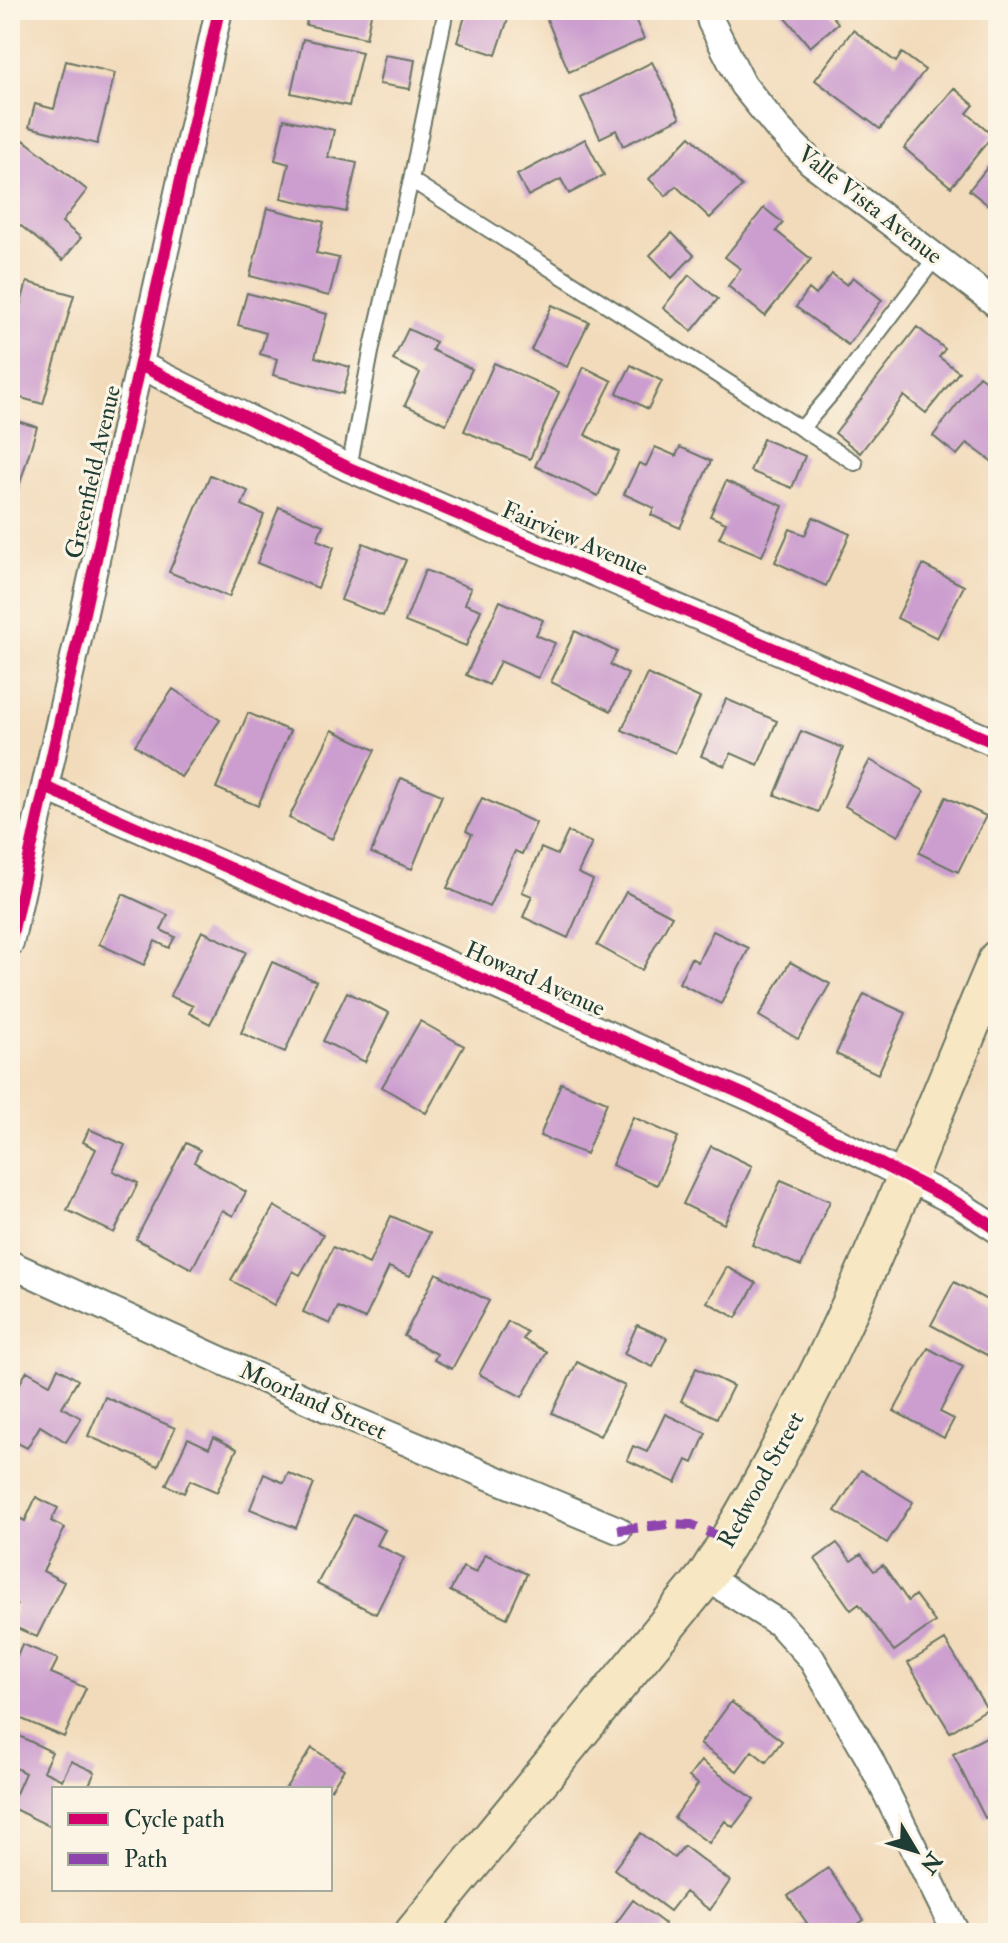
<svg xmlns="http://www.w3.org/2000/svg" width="1008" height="1943" font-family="'IM FELL Double Pica',serif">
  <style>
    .building { fill: #cc9ecf }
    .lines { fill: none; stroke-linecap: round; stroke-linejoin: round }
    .lane-casing { stroke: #697463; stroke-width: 18 }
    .street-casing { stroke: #697463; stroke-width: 30 }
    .secondary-casing { stroke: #697463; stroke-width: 42 }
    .lane { stroke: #fff; stroke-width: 14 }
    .street { stroke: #fff; stroke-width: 26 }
    .secondary { stroke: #f7e8c3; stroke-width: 38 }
    .quiet { stroke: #8e44ad; stroke-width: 10; stroke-dasharray: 20 10; stroke-linecap: butt }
    .cycleway-casing { stroke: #fcf5e5; stroke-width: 17 }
    .cycleway { stroke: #d6006c; stroke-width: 12 }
    .labels { text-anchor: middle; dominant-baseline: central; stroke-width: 6; stroke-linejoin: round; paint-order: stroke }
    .street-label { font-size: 24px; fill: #1f3d34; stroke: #fcf5e5 }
  </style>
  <rect width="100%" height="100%" fill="#fcf5e5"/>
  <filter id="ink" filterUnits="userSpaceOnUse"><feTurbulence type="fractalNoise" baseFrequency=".0125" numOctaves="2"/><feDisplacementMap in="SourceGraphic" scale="16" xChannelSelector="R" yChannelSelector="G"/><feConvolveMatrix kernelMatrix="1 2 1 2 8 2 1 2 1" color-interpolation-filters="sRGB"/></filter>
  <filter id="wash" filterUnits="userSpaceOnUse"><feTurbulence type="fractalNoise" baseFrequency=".006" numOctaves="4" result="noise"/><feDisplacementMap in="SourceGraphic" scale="32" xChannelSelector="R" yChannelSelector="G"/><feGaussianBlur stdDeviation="1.8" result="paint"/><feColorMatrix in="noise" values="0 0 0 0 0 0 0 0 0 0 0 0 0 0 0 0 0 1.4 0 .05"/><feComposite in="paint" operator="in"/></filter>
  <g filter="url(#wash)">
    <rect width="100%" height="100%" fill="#f2dbbb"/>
    <g id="blocks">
      <!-- building -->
      <path class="building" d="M309,10H372L366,38L306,25Z
        M467,10H511L496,55L457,42Z
        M543,10H582L585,16L600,10H631L644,39L569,72Z
        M779,10H833L830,13L838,23L810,47Z
        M853,30L896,62L902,53L925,70L880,129L815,80Z
        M303,39L362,52L349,106L291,93Z
        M385,55L415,60L410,89L379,84Z
        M66,61L115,73L97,144L29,127L35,104L54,109Z
        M652,62L680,118L623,146L616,130L600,138L581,98Z
        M954,88L974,105L967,113L993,135L951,187L904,148Z
        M284,119L334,130L328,157L357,163L346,212L281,198L289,164L275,160Z
        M690,136L742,186L710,218L676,186L666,196L649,179Z
        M585,139L604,175L569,194L561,179L528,196L517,175Z
        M24,140L87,190L62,222L81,238L63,260L10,217V193L16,186L10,181V158Z
        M998,154V213L969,190Z
        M267,208L324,222L316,253L339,258L329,296L250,276Z
        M764,208L783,223L776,231L811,259L765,316L728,286L741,269L725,257Z
        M672,233L694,255L672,278L650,255Z
        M832,274L847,285L853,277L882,300L848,345L796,307L809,289L816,295Z
        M689,275L718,299L692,331L663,308Z
        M27,282L74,295L43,404L10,395V342Z
        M247,293L327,314L315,357L350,367L343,394L273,375L277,359L260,354L266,333L238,325Z
        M552,305L589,322L567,367L531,350Z
        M917,327L945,349L939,357L959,372L926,413L904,396L860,453L835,433Z
        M408,329L436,342L432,350L472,369L446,424L405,405L420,373L393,360Z
        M494,363L559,392L530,459L464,431Z
        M631,365L662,381L648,409L617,393Z
        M584,367L612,381L585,435L619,452L598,496L535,466Z
        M979,376L998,390V466L967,443L957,455L933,436Z
        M10,419L37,427L11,513H10Z
        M763,439L805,456L792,488L750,471Z
        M655,447L676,456L680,447L711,461L680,528L651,515L654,508L624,494L639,463L646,466Z
        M210,475L248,491L242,505L264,515L229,597L169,572Z
        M726,481L783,506L762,556L719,538L726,523L710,516Z
        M279,507L323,525L317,540L334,547L318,588L257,563Z
        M813,517L850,534L826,586L775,562L790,529L805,535Z
        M363,543L406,560L383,616L341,600Z
        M923,565L964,586L937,638L897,618Z
        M425,570L471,588L465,604L481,610L466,646L405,622Z
        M500,601L543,620L536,635L555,643L538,678L500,661L489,685L466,675Z
        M575,631L617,652L610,665L628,674L611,711L551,682Z
        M998,636V661L989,658Z
        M647,674L700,698L675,753L622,730Z
        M173,689L220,720L181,777L135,745Z
        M726,699L777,721L758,765L731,753L725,766L701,756Z
        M248,713L290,731L258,806L216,788Z
        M332,730L375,750L332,839L289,818Z
        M801,731L843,748L818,812L775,795Z
        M870,760L924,791L898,836L845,806Z
        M401,778L442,795L412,869L371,853Z
        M946,797L986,816L958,872L919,853Z
        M482,798L536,823L522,854L515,851L489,907L447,888L472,834L466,831Z
        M568,832L592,843L578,873L593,880L568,938L523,917L532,896L522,892L541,848L557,855Z
        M626,892L672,916L642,970L597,945Z
        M123,894L168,915L161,930L175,937L169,948L155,941L144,965L99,944Z
        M202,931L246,952L210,1024L189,1013L193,1006L170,996Z
        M713,931L749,948L721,1004L679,983L691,958L698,962Z
        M272,962L316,981L285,1052L241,1033Z
        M790,962L830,984L798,1039L759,1016Z
        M347,992L389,1013L365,1062L323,1041Z
        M864,994L906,1013L878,1074L836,1054Z
        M420,1021L464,1046L426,1113L382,1087Z
        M561,1083L607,1102L586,1154L540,1136Z
        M633,1117L678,1137L657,1185L612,1165Z
        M89,1129L125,1145L113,1171L138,1183L114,1233L67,1210L96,1149L83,1142Z
        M186,1143L200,1150L194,1162L246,1192L233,1216L222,1210L192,1269L136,1239Z
        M711,1146L752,1166L724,1224L683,1204Z
        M781,1180L830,1201L801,1266L752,1245Z
        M274,1206L323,1235L300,1275L293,1271L274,1305L231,1280Z
        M391,1216L430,1233L410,1276L389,1267L365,1319L338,1307L330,1324L303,1312L333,1247L369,1264Z
        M727,1267L756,1283L736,1318L707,1302Z
        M436,1273L489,1301L452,1369L434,1360L437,1354L404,1336Z
        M954,1282L998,1306V1361L931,1325Z
        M508,1321L527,1332L523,1339L547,1352L522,1397L479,1374Z
        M637,1325L667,1338L653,1367L624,1354Z
        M928,1348L963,1367L940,1412L954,1419L944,1438L894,1411Z
        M577,1362L625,1386L600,1436L552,1413Z
        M58,1368L78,1380L62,1407L81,1418L66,1442L40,1426L27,1448L10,1439V1400L27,1371L50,1384Z
        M696,1368L733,1386L717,1418L681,1401Z
        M105,1397L175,1428L158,1466L88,1436Z
        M665,1414L706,1433L693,1463L687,1460L676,1483L627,1460L633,1446L647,1452Z
        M214,1437L237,1449L217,1492L190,1480L184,1493L166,1485L188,1438L209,1448Z
        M861,1470L913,1502L887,1543L835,1511Z
        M288,1473L314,1484L296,1528L250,1509L264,1474L284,1483Z
        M36,1497L58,1508L51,1521L65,1528L43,1571L64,1582L37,1637L10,1625L17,1605L10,1601V1518L12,1514L25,1521Z
        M354,1514L385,1530L377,1545L404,1558L376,1614L317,1584Z
        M837,1543L851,1561L861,1554L874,1571L883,1565L908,1601L915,1595L935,1622L894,1651L859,1604L851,1610L815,1559Z
        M485,1554L527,1574L507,1618L450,1591L463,1567L476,1573Z
        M945,1640L987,1709L950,1732L908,1663Z
        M22,1644L58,1659L51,1673L86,1688L64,1737L10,1714V1672Z
        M731,1702L782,1741L766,1762L752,1751L737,1771L700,1744Z
        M11,1732L52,1752L43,1771L62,1780L71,1761L95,1772L87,1789H54V1816L49,1826L10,1807L25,1773L10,1765Z
        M988,1736L998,1756V1812L985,1818L953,1754Z
        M312,1748L344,1769L331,1789H285Z
        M701,1761L754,1799L733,1827L725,1821L709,1843L674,1818L698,1784L689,1777Z
        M641,1833L674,1858L684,1846L730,1881L710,1910L685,1892L670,1911L614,1869Z
        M828,1868L864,1920L845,1933H792L807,1923L788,1896Z
        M633,1900L665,1924L659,1933H609Z"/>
    </g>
  </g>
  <g filter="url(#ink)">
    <use href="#blocks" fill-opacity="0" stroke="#697463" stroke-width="2"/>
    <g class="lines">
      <!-- lane casing -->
      <g class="lane-casing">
        <path id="lane" d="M411,180L855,463
          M801,429L839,385L936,257
          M349,468L372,347L411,180L446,10"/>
      </g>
      <!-- street casing -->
      <g class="street-casing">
        <path id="street" d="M708,10L711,22L743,85L777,127L811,162L998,305
          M140,365L349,468L998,744
          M45,787L752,1098L959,1204L998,1230
          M10,943L219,10
          M10,1264L330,1410L618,1530
          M706,1577L780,1624L811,1658L869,1758L956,1933"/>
      </g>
      <!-- secondary casing -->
      <g class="secondary-casing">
        <path id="secondary" d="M414,1933L706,1577C829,1385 909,1168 998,959"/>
      </g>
      <!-- lane -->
      <use href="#lane" class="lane"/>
      <!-- street -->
      <use href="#street" class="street"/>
      <!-- secondary -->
      <use href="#secondary" class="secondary"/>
      <!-- quiet -->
      <path class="quiet" d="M618,1530L668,1524L692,1525L729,1541"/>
      <!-- cycleway casing -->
      <g class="cycleway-casing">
        <path id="cycleway" d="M140,365L349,468L998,744
          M45,787L752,1098L959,1204L998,1230
          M10,943L219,10"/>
      </g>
      <!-- cycleway -->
      <use href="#cycleway" class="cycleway"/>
    </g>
  </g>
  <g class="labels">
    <!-- street labels -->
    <g class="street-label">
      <text transform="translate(870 205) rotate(38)">Valle Vista Avenue</text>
      <text transform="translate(93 472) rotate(-77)">Greenfield Avenue</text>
      <text transform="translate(575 539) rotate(23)">Fairview Avenue</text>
      <text transform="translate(535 979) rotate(24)">Howard Avenue</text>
      <text transform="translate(313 1401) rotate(24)">Moorland Street</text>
      <text transform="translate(761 1480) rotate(-61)">Redwood Street</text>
    </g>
  </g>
  <!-- margin -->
  <rect width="1008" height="1943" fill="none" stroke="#fcf5e5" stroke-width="40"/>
  <!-- legend -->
  <rect x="52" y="1787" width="280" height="104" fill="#fcf5e5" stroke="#a4ab9e" stroke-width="2"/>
  <rect x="68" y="1813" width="40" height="12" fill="#d6006c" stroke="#a4ab9e" stroke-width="2"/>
  <text x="124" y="1827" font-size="24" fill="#1f3d34">Cycle path</text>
  <rect x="68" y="1853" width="40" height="12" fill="#8e44ad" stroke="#a4ab9e" stroke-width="2"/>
  <text x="124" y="1867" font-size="24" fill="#1f3d34">Path</text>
  <!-- north arrow -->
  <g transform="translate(916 1851) rotate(128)" stroke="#fcf5e5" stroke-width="6" paint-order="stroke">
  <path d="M0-6L14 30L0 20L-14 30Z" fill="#1f3d34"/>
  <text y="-12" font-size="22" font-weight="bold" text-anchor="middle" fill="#1f3d34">N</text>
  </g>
</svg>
